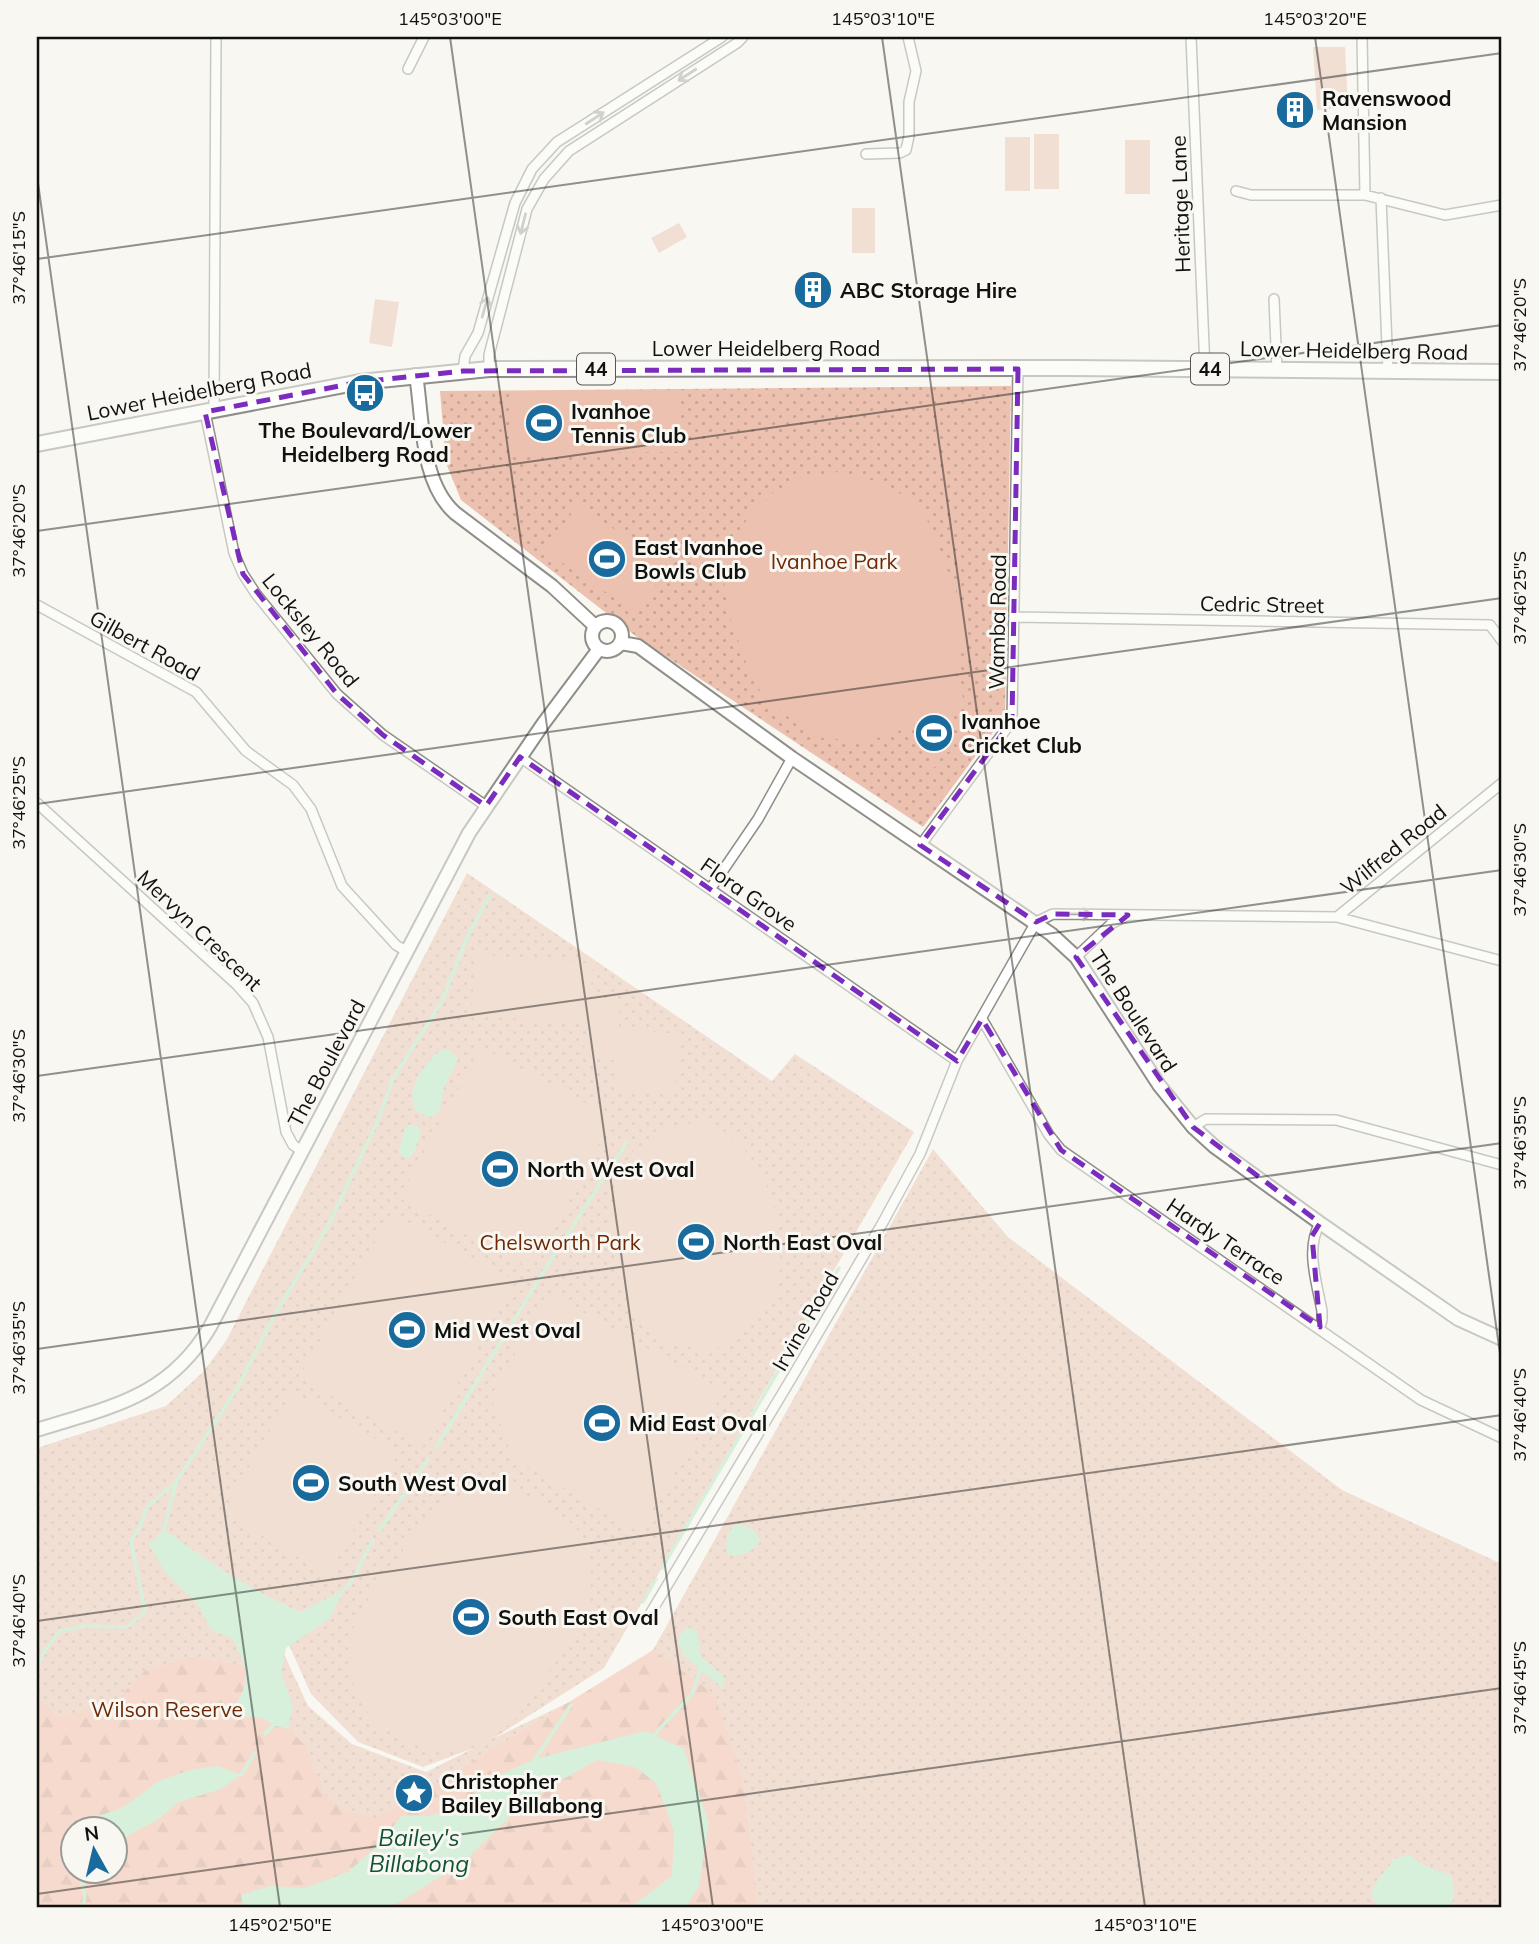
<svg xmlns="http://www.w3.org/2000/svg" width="1539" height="1944" font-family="Mulish,sans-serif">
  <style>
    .grass { fill: url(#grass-dots); fill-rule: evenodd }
    .forest { fill: url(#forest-firs); fill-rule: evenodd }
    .pitch { fill: #ecc1b0 }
    .water { fill: #aee7c2 }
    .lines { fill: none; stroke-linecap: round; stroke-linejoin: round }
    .stream { stroke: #aee7c2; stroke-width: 3.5 }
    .street-casing { stroke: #8f8e89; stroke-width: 12 }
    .secondary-casing { stroke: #8f8e89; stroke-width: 16 }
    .primary-casing { stroke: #8f8e89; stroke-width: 18 }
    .street { stroke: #fff; stroke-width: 9 }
    .secondary { stroke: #fff; stroke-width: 12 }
    .primary { stroke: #fff; stroke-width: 14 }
    .oneway { stroke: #a0a09f }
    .marked { fill: none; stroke: #7b2cbf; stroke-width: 5; stroke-dasharray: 14 9; stroke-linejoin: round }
    .ticks { fill: none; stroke: #11110f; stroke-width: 2; stroke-opacity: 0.45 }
    .labels { text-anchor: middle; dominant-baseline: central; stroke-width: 6; stroke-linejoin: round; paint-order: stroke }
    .shield { fill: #f8f7f2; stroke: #565653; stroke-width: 2 }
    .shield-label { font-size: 19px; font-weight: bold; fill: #11110f }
    .poi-label { font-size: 21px; font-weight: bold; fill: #11110f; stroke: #f8f7f2; text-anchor: start }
    .street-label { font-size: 21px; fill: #11110f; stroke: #f8f7f2 }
    .park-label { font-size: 21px; fill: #6e2806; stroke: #f8f7f2 }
    .water-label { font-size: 23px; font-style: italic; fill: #105332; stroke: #f8f7f2 }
    .neatline { fill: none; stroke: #11110f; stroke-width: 2.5 }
    .ticks-label { font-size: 18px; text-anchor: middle; fill: #11110f }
  </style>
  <defs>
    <pattern id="grass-dots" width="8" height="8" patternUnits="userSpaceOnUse" patternTransform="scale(1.75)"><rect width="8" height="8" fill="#ecc1b0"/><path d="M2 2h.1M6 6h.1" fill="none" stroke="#c9a596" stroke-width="1.8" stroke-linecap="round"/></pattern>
    <pattern id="forest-firs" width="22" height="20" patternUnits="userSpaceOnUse" patternTransform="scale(1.75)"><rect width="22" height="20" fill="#f4b7a0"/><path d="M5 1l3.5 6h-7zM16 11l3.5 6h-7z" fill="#d09c89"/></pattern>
  </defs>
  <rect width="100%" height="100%" fill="#f8f7f2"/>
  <!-- grass -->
  <path class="grass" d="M1011,386L1005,716L923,827L637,637L461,500L446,463L440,391Z
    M467,873L772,1081L795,1054L914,1132L604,1668L494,1738L599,1688L653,1650L933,1149L1008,1237L1342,1490L1502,1564V1907H37V1448L166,1406L203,1372L226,1341ZM173,1536L275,1614L311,1694L358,1742L423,1767L474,1748L426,1772L352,1744L308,1706L267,1617ZM74,1828H116V1870H74Z"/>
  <!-- forest -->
  <path class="forest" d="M653,1650L714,1694L743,1780L758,1907H37V1699L61,1717L118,1698L145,1671L190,1657L246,1666L243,1696L228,1714L262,1718L274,1725L288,1729L305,1745L325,1795L350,1812L376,1818L430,1788ZM74,1828H116V1870H74Z"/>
  <!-- pitch -->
  <path class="pitch" d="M1313,47H1345L1348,107L1317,110Z
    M1034,134H1059V189H1034Z
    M1005,137H1030V191H1005Z
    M1125,140H1150V194H1125Z
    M852,208H875V253H852Z
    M679,223L687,237L659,253L651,238Z
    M375,299L399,302L392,347L369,343Z
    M511,393H677V452L511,453Z
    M835,472L856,475L886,485L909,499L926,517L965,614V644L955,672L966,707L942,715L952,751L936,755L938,766L932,768L918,719L902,730L868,741L822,738L771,706L752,679L731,621L724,584L735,537L751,514L775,491L804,477Z
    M577,505L669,565L637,613L546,552Z
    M476,954L593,964L590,997L620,999L619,1029L679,1034L675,1095L614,1090L616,1060L583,1057L587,1024L471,1015Z
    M481,1047L613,1118L532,1269L399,1198Z
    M709,1122L737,1140L762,1173L775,1210L781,1261L776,1301L747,1330L713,1351L669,1343L635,1319L616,1269L610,1223L619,1180L633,1151L676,1125Z
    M391,1213L515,1281L423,1446L299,1378Z
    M549,1293L724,1391L639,1532L533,1470L511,1454L491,1397Z
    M292,1392L399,1452L328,1574L223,1513Z
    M489,1487L515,1489L567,1519L580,1533L587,1550L591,1569L590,1602L581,1625L517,1717C498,1736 464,1755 436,1752C426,1751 416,1745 407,1740C398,1735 386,1731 379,1725C357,1708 344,1663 351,1637C358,1609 377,1587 394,1564C427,1516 431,1503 489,1487Z"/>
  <!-- water -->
  <path class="water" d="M442,1050H450L458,1059L444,1087L439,1112L431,1117C392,1110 423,1061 442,1050Z
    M410,1125H416L421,1131L415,1150L410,1158L403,1157L399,1152L405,1127Z
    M736,1524C748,1526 757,1529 760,1542C752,1552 740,1558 727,1554C725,1542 727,1532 736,1524Z
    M164,1529C206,1560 252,1592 301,1612L345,1589L329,1619L286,1648L281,1672L293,1707L288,1729L274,1725L262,1718L228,1714C252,1684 250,1673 233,1639L211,1630L197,1603L165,1572L149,1544Z
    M688,1627L697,1631L701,1657L724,1677L723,1688L685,1657L678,1642L680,1635Z
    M645,1731L684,1749L709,1823L699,1886L686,1907H631L672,1876L674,1831L656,1783L635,1767L597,1760L551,1786L513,1814L462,1863L400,1902L384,1907H243L241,1895L270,1886L305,1888L348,1872L376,1847L402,1816H430L463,1804L495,1777L535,1759Z
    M218,1766L241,1775L221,1789L179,1802L157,1820L129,1835L116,1847V1828H84L92,1818L122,1808L159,1781L190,1770Z
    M1410,1855L1422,1865L1450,1875C1455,1886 1456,1896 1450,1907H1379C1359,1889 1387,1875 1393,1859Z"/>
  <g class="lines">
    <!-- stream -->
    <path class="stream" d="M564,1240L627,1142
      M436,1448L557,1250
      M164,1529L176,1482L239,1385L273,1318L328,1226L378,1120L393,1079L442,1001L468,935L490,895
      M379,1531L428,1459
      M662,1568L839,1268
      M345,1589L353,1579L373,1540
      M643,1602L656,1579
      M37,1667L45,1650L60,1631L83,1626L127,1627L145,1612L131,1540L139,1529L147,1507L174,1484
      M265,1734L274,1725
      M654,1735L692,1694L700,1670
      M535,1759L571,1705
      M241,1775L255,1753
      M79,1870L85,1896L83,1907"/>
    <!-- street casing -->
    <g class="street-casing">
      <path id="street" d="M1191,37L1205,369
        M1362,37L1365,195
        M408,69L424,37
        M866,154L900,153L906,150L909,136V102L916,71L908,37
        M1236,191L1251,195H1365L1445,215L1502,205
        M1381,198L1388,371
        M1274,299L1277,370
        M489,369V355L527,209L544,179L569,151L737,43L743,37
        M463,371L465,356L478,333L515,203L532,169L557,142L722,37
        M214,409L216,37
        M205,412L234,553L243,574L256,594L337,694L383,735L486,806
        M37,605L196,692L246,751L293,785L311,809L342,886L396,945L406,951
        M1015,617L1490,625L1502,641
        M520,757L957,1061
        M37,803L237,985L253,1003L268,1037L286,1132L293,1145L302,1151
        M920,846L1012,721L1018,369
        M711,888L758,819L792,758
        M1337,917L1502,961
        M1076,957L1111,924L1126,916
        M982,1019L1049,1135L1061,1150L1421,1400L1502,1438
        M1193,1127L1206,1119L1336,1120L1502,1165
        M1320,1223C1305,1249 1317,1283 1322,1311V1320L1320,1327
        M647,1619L794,1374L882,1224L920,1154L957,1061L1036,922L1053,914L1337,917L1502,783"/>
    </g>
    <!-- secondary casing -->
    <g class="secondary-casing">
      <path id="secondary" d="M416,375C423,418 420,482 455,513L552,586L595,626
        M592 636a15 15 0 1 1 30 0a15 15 0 1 1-30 0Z
        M621,643L638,646L792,758L1051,934L1076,957L1159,1085L1193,1127L1215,1147L1320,1223L1458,1319L1502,1339
        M37,1430C109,1407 168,1398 210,1327L469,833L543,724L599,649"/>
    </g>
    <!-- primary casing -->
    <g class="primary-casing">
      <path id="primary" d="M37,444L360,382L489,369L1071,368L1502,372"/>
    </g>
    <!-- street -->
    <use href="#street" class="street"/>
    <!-- secondary -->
    <use href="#secondary" class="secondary"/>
    <!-- primary -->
    <use href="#primary" class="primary"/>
  </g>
  <!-- one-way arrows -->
  <defs><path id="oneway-shaft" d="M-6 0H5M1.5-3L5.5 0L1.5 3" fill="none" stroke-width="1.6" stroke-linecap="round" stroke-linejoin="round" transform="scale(1.75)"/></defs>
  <g class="oneway">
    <use href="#oneway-shaft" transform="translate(687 75) rotate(147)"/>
    <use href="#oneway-shaft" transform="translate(595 118) rotate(-33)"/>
    <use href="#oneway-shaft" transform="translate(523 224) rotate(104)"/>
    <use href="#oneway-shaft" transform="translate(485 307) rotate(-74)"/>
    <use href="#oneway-shaft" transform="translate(1081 914) rotate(1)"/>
  </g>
  <!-- marked area -->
  <path d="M0 0H1539V1944H0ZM1018,369L1012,721L920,845L1036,922L1053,914L1128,915L1076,957L1193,1127L1320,1223L1312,1236L1320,1327L1061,1150L982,1019L957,1061L520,757L486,806L383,735L337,694L243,574L205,412L360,382L463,371Z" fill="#f8f7f2" fill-opacity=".55" fill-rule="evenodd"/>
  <path class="marked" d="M1018,369L1012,721L920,845L1036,922L1053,914L1128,915L1076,957L1193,1127L1320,1223L1312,1236L1320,1327L1061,1150L982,1019L957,1061L520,757L486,806L383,735L337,694L243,574L205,412L360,382L463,371Z"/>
  <!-- ticks -->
  <path class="ticks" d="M450,37L713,1907M882,37L1145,1907M1315,37L1502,1368M37,176L280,1907M37,259L1502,53M37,531L1502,325M37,804L1502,598M37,1076L1502,870M37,1349L1502,1143M37,1621L1502,1415M37,1894L1502,1688"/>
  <!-- icons -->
  <defs>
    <g id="building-disc" transform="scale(2.0125)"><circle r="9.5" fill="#1a6b9d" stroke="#f8f7f2"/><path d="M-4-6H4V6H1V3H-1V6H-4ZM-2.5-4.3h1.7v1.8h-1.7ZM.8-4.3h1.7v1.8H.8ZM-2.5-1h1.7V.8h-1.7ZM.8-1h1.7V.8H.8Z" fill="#fff"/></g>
    <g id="bus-disc" transform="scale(2.0125)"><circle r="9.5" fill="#1a6b9d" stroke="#f8f7f2"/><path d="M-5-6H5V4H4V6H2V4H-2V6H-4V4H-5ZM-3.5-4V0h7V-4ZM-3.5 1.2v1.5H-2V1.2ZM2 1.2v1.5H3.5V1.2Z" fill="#fff"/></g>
    <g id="stadium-disc" transform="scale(2.0125)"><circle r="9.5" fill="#1a6b9d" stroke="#f8f7f2"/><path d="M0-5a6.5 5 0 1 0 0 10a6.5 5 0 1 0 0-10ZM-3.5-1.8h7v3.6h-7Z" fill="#fff"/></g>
    <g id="sight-disc" transform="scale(2.0125)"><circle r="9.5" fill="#1a6b9d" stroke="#f8f7f2"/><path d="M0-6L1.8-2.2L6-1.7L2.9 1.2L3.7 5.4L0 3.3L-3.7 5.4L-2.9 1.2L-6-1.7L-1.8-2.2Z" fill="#fff"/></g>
  </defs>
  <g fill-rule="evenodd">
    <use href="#building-disc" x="1295" y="110"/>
    <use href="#building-disc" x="813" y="290"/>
    <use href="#bus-disc" x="365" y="393"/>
    <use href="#stadium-disc" x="544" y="423"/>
    <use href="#stadium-disc" x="607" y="559"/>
    <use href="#stadium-disc" x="934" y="733"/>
    <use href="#stadium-disc" x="500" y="1169"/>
    <use href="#stadium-disc" x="696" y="1242"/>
    <use href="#stadium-disc" x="407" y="1330"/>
    <use href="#stadium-disc" x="602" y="1423"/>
    <use href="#stadium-disc" x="311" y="1483"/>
    <use href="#stadium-disc" x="471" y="1617"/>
    <use href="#sight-disc" x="414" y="1793"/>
  </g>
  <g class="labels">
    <!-- shield labels -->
    <g class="shield">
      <rect x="577" y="353.5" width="38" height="31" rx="5"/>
      <rect x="1191" y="353.5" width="38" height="31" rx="5"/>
    </g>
    <g class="shield-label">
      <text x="596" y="369">44</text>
      <text x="1210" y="369">44</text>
    </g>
    <!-- poi labels -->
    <g class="poi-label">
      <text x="1322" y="98">Ravenswood<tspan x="1322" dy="24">Mansion</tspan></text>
      <text x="840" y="290">ABC Storage Hire</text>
      <text x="571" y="411">Ivanhoe<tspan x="571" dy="24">Tennis Club</tspan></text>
      <text x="365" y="430" text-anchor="middle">The Boulevard/Lower<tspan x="365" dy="24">Heidelberg Road</tspan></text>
      <text x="634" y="547">East Ivanhoe<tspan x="634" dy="24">Bowls Club</tspan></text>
      <text x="961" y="721">Ivanhoe<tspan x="961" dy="24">Cricket Club</tspan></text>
      <text x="527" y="1169">North West Oval</text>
      <text x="723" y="1242">North East Oval</text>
      <text x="434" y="1330">Mid West Oval</text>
      <text x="629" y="1423">Mid East Oval</text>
      <text x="338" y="1483">South West Oval</text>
      <text x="498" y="1617">South East Oval</text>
      <text x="441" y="1781">Christopher<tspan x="441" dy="24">Bailey Billabong</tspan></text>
    </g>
    <!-- street labels -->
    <g class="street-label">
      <text transform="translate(1180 204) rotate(-92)">Heritage Lane</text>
      <text x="766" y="348">Lower Heidelberg Road</text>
      <text transform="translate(1354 350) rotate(1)">Lower Heidelberg Road</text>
      <text transform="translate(199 391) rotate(-11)">Lower Heidelberg Road</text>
      <text transform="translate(1262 604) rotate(1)">Cedric Street</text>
      <text transform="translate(997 622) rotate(-89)">Wamba Road</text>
      <text transform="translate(311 630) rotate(51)">Locksley Road</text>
      <text transform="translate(145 645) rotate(29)">Gilbert Road</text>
      <text transform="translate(1393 849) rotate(-39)">Wilfred Road</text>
      <text transform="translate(749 894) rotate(35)">Flora Grove</text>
      <text transform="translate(200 930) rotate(44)">Mervyn Crescent</text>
      <text transform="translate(1134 1011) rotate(57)">The Boulevard</text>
      <text transform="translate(326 1063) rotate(-62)">The Boulevard</text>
      <text transform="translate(1226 1241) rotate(34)">Hardy Terrace</text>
      <text transform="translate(805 1321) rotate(-60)">Irvine Road</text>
    </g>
    <!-- park labels -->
    <g class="park-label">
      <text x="834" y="561">Ivanhoe Park</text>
      <text x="560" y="1242">Chelsworth Park</text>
      <text x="167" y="1709">Wilson Reserve</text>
    </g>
    <!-- water labels -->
    <g class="water-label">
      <text x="419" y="1837">Bailey's<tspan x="419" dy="26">Billabong</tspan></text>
    </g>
  </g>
  <!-- border -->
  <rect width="1539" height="1944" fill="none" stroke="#f8f7f2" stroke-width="77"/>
  <!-- north arrow -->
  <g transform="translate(94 1850) rotate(352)"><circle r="33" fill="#f8f7f2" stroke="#9c9b97" stroke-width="2"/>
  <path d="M0-5L12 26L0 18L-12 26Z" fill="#1a6b9d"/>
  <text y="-10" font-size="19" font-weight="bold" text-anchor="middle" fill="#11110f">N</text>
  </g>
  <rect x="38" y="38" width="1462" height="1868" class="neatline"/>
  <g class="ticks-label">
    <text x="450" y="25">145°03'00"E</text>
    <text x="883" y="25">145°03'10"E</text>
    <text x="1315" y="25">145°03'20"E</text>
    <text transform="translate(19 258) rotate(-90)" y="6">37°46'15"S</text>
    <text transform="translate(1520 325) rotate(-90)" y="6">37°46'20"S</text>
    <text transform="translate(19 531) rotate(-90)" y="6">37°46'20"S</text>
    <text transform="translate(1520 598) rotate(-90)" y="6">37°46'25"S</text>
    <text transform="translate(19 803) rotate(-90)" y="6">37°46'25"S</text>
    <text transform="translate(1520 870) rotate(-90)" y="6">37°46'30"S</text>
    <text transform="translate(19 1076) rotate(-90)" y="6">37°46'30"S</text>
    <text transform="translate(1520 1143) rotate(-90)" y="6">37°46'35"S</text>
    <text transform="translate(19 1348) rotate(-90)" y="6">37°46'35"S</text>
    <text transform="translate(1520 1415) rotate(-90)" y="6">37°46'40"S</text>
    <text transform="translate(19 1621) rotate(-90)" y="6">37°46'40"S</text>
    <text transform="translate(1520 1688) rotate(-90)" y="6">37°46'45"S</text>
    <text x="280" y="1931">145°02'50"E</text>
    <text x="712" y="1931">145°03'00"E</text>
    <text x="1145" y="1931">145°03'10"E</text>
  </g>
</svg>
